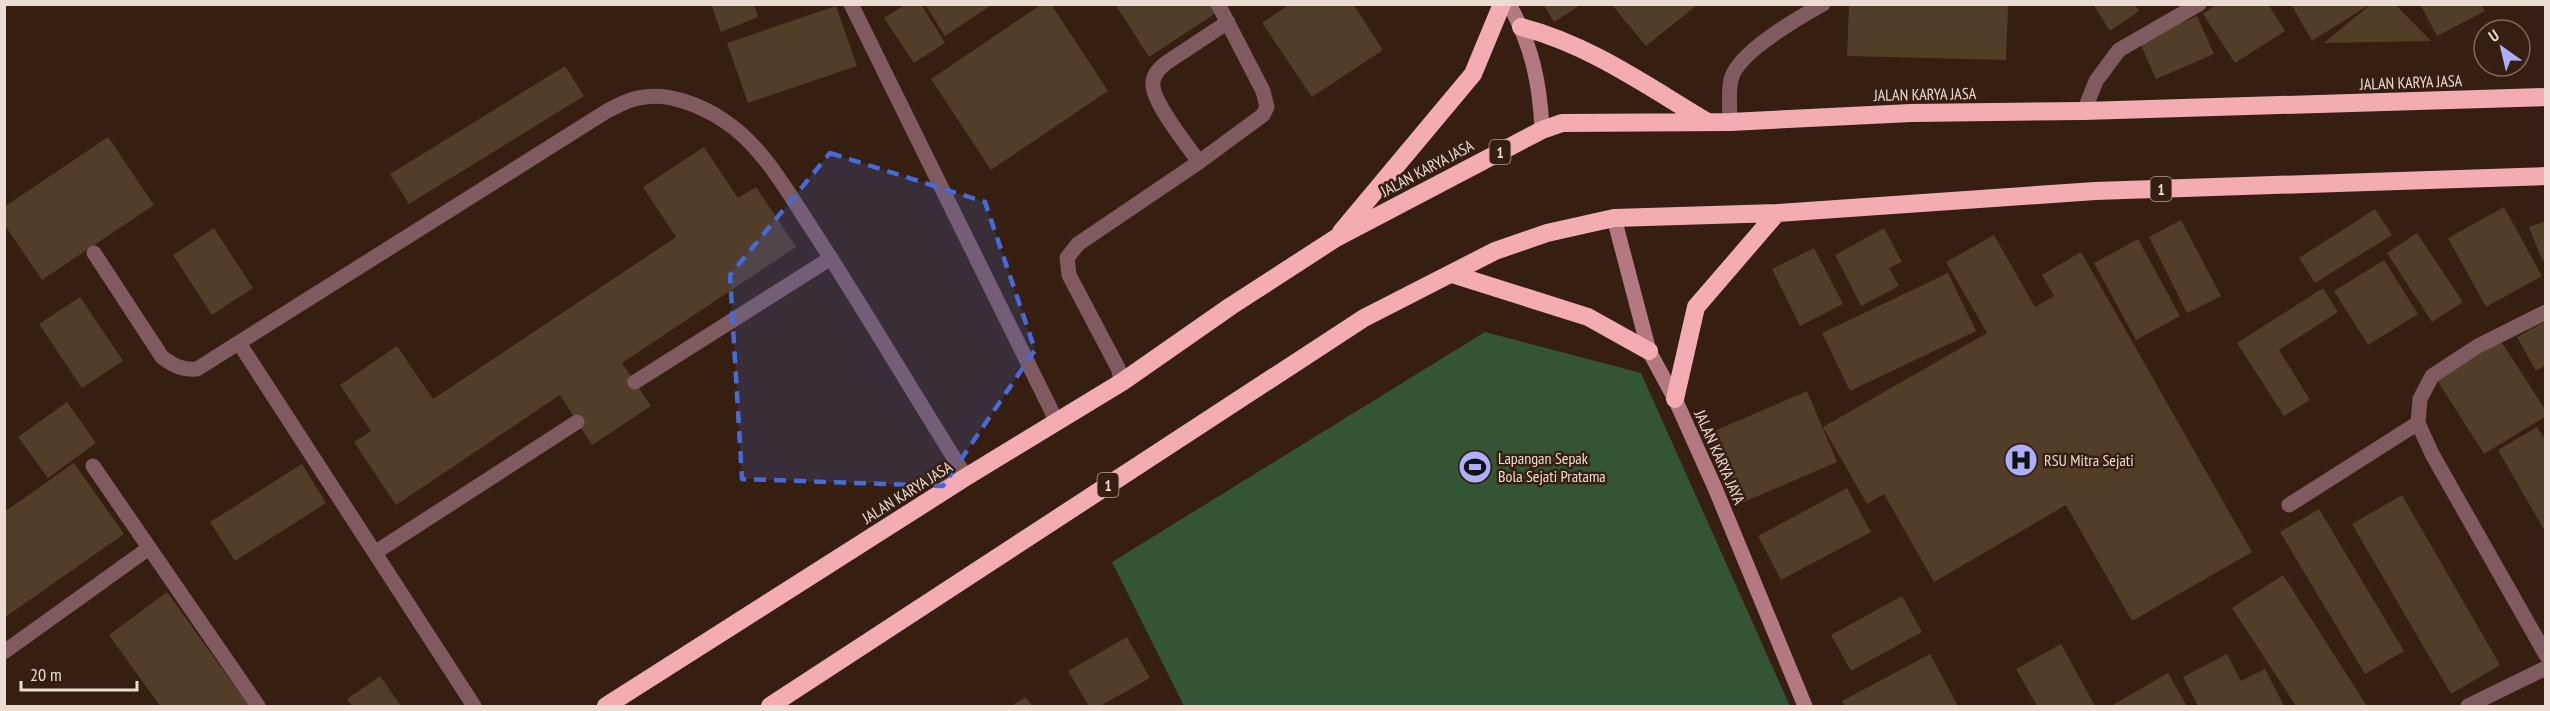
<svg xmlns="http://www.w3.org/2000/svg" width="2550" height="711" font-family="'PT Sans Narrow',sans-serif">
  <style>
    .green { fill: #345533 }
    .building { fill: #523d28 }
    .lines { fill: none; stroke-linecap: round; stroke-linejoin: round }
    .lane { stroke: #7f5b5f; stroke-width: 15 }
    .street { stroke: #7f5b5f; stroke-width: 15 }
    .secondary { stroke: #b37980; stroke-width: 15 }
    .highway { stroke: #f4acb4; stroke-width: 18 }
    .marked { fill: #476ad7; fill-opacity: 0.2; stroke: #476ad7; stroke-width: 4.5; stroke-dasharray: 12 8; stroke-linejoin: round }
    .labels { text-anchor: middle; dominant-baseline: central; stroke-width: 5; stroke-linejoin: round; paint-order: stroke }
    .shield { fill: #361e10; stroke: #b6a398; stroke-width: 1.5 }
    .shield-label { font-size: 15px; font-weight: bold; fill: #eddcd3 }
    .street-label { font-size: 16px; fill: #eddcd3; stroke: #361e10 }
    .poi-label { font-size: 16px; fill: #eddcd3; stroke: #361e10; text-anchor: start }
  </style>
  <rect width="100%" height="100%" fill="#361e10"/>
  <!-- green -->
  <path class="green" d="M1485,332L1641,373L1790,706H1184L1112,562Z"/>
  <!-- building -->
  <path class="building" d="M711,4H754L758,17L721,32Z
    M906,4H921L945,43L914,63L884,18Z
    M925,4H993L945,36Z
    M1042,4H1051L1108,91L991,170L931,79Z
    M1115,4H1211L1216,13L1149,57Z
    M1290,4H1353L1383,50L1312,97L1262,23Z
    M1543,4H1582L1554,22Z
    M2093,4H2135L2139,11L2110,31Z
    M2217,4H2268L2285,31L2235,63L2203,14Z
    M2291,4H2366L2367,6L2312,41Z
    M2371,4H2395L2431,41L2324,43Z
    M2420,4H2481L2485,11L2437,36Z
    M1612,5H1697L1646,46Z
    M1849,5H2008L2006,60L1847,56Z
    M836,6L857,66L748,103L727,43Z
    M2197,16L2214,54L2156,79L2139,41Z
    M565,66L584,96L409,204L390,174Z
    M108,137L154,205L42,280L4,224V207Z
    M704,147L738,198L756,187L796,247L622,363L651,406L592,445L560,395L396,505L354,442L371,431L340,385L397,346L433,399L676,237L643,187Z
    M2504,207L2542,276L2486,307L2448,238Z
    M2375,209L2392,235L2315,283L2299,258Z
    M2181,220L2221,296L2187,313L2149,237Z
    M2546,221V259L2542,260L2529,227Z
    M214,228L253,288L212,315L173,255Z
    M1884,228L1902,262L1889,268L1899,286L1861,306L1835,255Z
    M2417,233L2463,302L2432,322L2387,253Z
    M1994,235L2035,307L2054,296L2042,275L2081,252L2252,552L2132,621L2066,505L1934,582L1884,494L1867,504L1823,427L1987,333L1946,262Z
    M2138,239L2180,316L2136,340L2094,263Z
    M1814,248L1843,304L1800,326L1772,269Z
    M2384,260L2418,314L2368,345L2334,291Z
    M1948,273L1976,331L1850,391L1822,333Z
    M2323,288L2338,312L2279,350L2310,400L2284,416L2237,343Z
    M80,297L123,361L82,388L39,324Z
    M2546,321V365L2536,371L2517,337Z
    M2501,341L2546,411V416L2484,454L2437,380Z
    M1807,391L1837,462L1742,503L1712,432Z
    M67,402L96,443L48,478L18,437Z
    M2537,427L2546,441V533L2498,450Z
    M74,463L124,534L4,618V512Z
    M302,464L326,503L235,561L210,522Z
    M1847,488L1871,532L1781,580L1758,536Z
    M2402,495L2500,665L2451,694L2352,524Z
    M2319,509L2404,651L2365,674L2280,532Z
    M2283,575L2367,706H2296L2232,608Z
    M167,592L249,706H160L109,635Z
    M1902,596L1922,632L1851,671L1831,635Z
    M1127,637L1150,678L1100,706H1089L1068,671Z
    M2061,644L2095,706H2037L2016,669Z
    M1930,654L1958,706H1845L1842,701Z
    M2227,654L2241,681L2265,669L2284,706H2198L2183,677Z
    M2168,673L2187,706H2111Z
    M380,676L401,706H352L347,699Z
    M1026,697L1032,706H1011Z"/>
  <g class="lines">
    <!-- lane -->
    <path class="lane" d="M851,4L1057,422
      M1199,162C1188,146 1150,100 1153,82C1154,73 1160,68 1166,63L1228,22
      M94,253L162,357C174,366 182,370 197,369L607,111C619,105 631,98 645,97C670,93 702,106 723,120C762,145 787,191 812,229C865,310 914,395 966,477
      M239,343L474,706
      M635,382L831,258
      M1122,382L1118,368L1069,275L1067,258L1078,244L1199,162L1263,115L1267,107L1263,91L1218,4
      M2418,423L2420,399L2432,376L2478,346L2546,312
      M93,466L258,706
      M2289,505L2418,423L2432,454L2546,655
      M376,552L577,422
      M4,652L149,548"/>
    <!-- street -->
    <path class="street" d="M2084,111L2096,81L2119,50L2199,4
      M1730,122C1730,108 1728,93 1731,80C1736,53 1800,17 1823,4
      M2468,706L2546,668"/>
    <!-- secondary -->
    <path class="secondary" d="M1509,4C1532,46 1540,83 1542,130
      M1614,218L1649,351L1675,399L1715,488L1805,706"/>
    <!-- highway -->
    <path class="highway" d="M1521,27C1588,44 1647,86 1706,121
      M1341,232L1473,74L1502,4
      M1452,274L1588,317L1649,351
      M1675,399L1696,307L1777,213
      M606,706L966,477L1122,382L1231,306L1336,238L1542,130L1562,123L1730,122L1911,113L2084,111L2546,97
      M770,706L1364,318L1495,251L1547,233L1614,218L1777,213L2095,191L2546,176"/>
  </g>
  <!-- marked area -->
  <path class="marked" d="M830,153L985,202L1035,350L943,486L742,479L730,275Z"/>
  <!-- icons -->
  <defs>
    <g id="hospital-disc" transform="scale(1.725)"><circle r="9.5" fill="#acaffb" stroke="#361e10"/><path d="M-5-5h3v3.5h4V-5h3V5h-3V1.5h-4V5h-3Z" fill="#111"/></g>
    <g id="stadium-disc" transform="scale(1.725)"><circle r="9.5" fill="#acaffb" stroke="#361e10"/><path d="M0-5a6.5 5 0 1 0 0 10a6.5 5 0 1 0 0-10ZM-3.5-1.8h7v3.6h-7Z" fill="#111"/></g>
  </defs>
  <g fill-rule="evenodd">
    <use href="#hospital-disc" x="2021" y="460"/>
    <use href="#stadium-disc" x="1475" y="467"/>
  </g>
  <g class="labels">
    <!-- shield labels -->
    <g class="shield">
      <rect x="1489.5" y="140" width="21" height="24" rx="4.5"/>
      <rect x="2150.5" y="177" width="21" height="24" rx="4.5"/>
      <rect x="1097.5" y="473" width="21" height="24" rx="4.5"/>
    </g>
    <g class="shield-label">
      <text x="1500" y="152">1</text>
      <text x="2161" y="189">1</text>
      <text x="1108" y="485">1</text>
    </g>
    <!-- street labels -->
    <g class="street-label">
      <text transform="translate(2411 82) rotate(-2)">JALAN KARYA JASA</text>
      <text transform="translate(1925 94) rotate(-1)">JALAN KARYA JASA</text>
      <text transform="translate(1427 168) rotate(-28)">JALAN KARYA JASA</text>
      <text transform="translate(1720 457) rotate(66)">JALAN KARYA JAYA</text>
      <text transform="translate(907 492) rotate(-32)">JALAN KARYA JASA</text>
    </g>
    <!-- poi labels -->
    <g class="poi-label">
      <text x="1498" y="458">Lapangan Sepak<tspan x="1498" dy="18">Bola Sejati Pratama</tspan></text>
      <text x="2044" y="460">RSU Mitra Sejati</text>
    </g>
  </g>
  <!-- border -->
  <rect width="2550" height="711" fill="none" stroke="#eddcd3" stroke-width="12"/>
  <!-- north arrow -->
  <g transform="translate(2502 48) rotate(326)"><circle r="28" fill="#361e10" stroke="#7f6a5e" stroke-width="1.5"/>
  <path d="M0-4.5L10 22L0 15L-10 22Z" fill="#acaffb"/>
  <text y="-9" font-size="16" font-weight="bold" text-anchor="middle" fill="#eddcd3">U</text>
  </g>
  <!-- scale -->
  <path d="M21 681v9h116v-9" fill="none" stroke="#eddcd3" stroke-width="3"/>
  <text x="30" y="681" font-size="18" fill="#eddcd3" stroke="#361e10" stroke-width="4.5" paint-order="stroke">20 m</text>
</svg>
